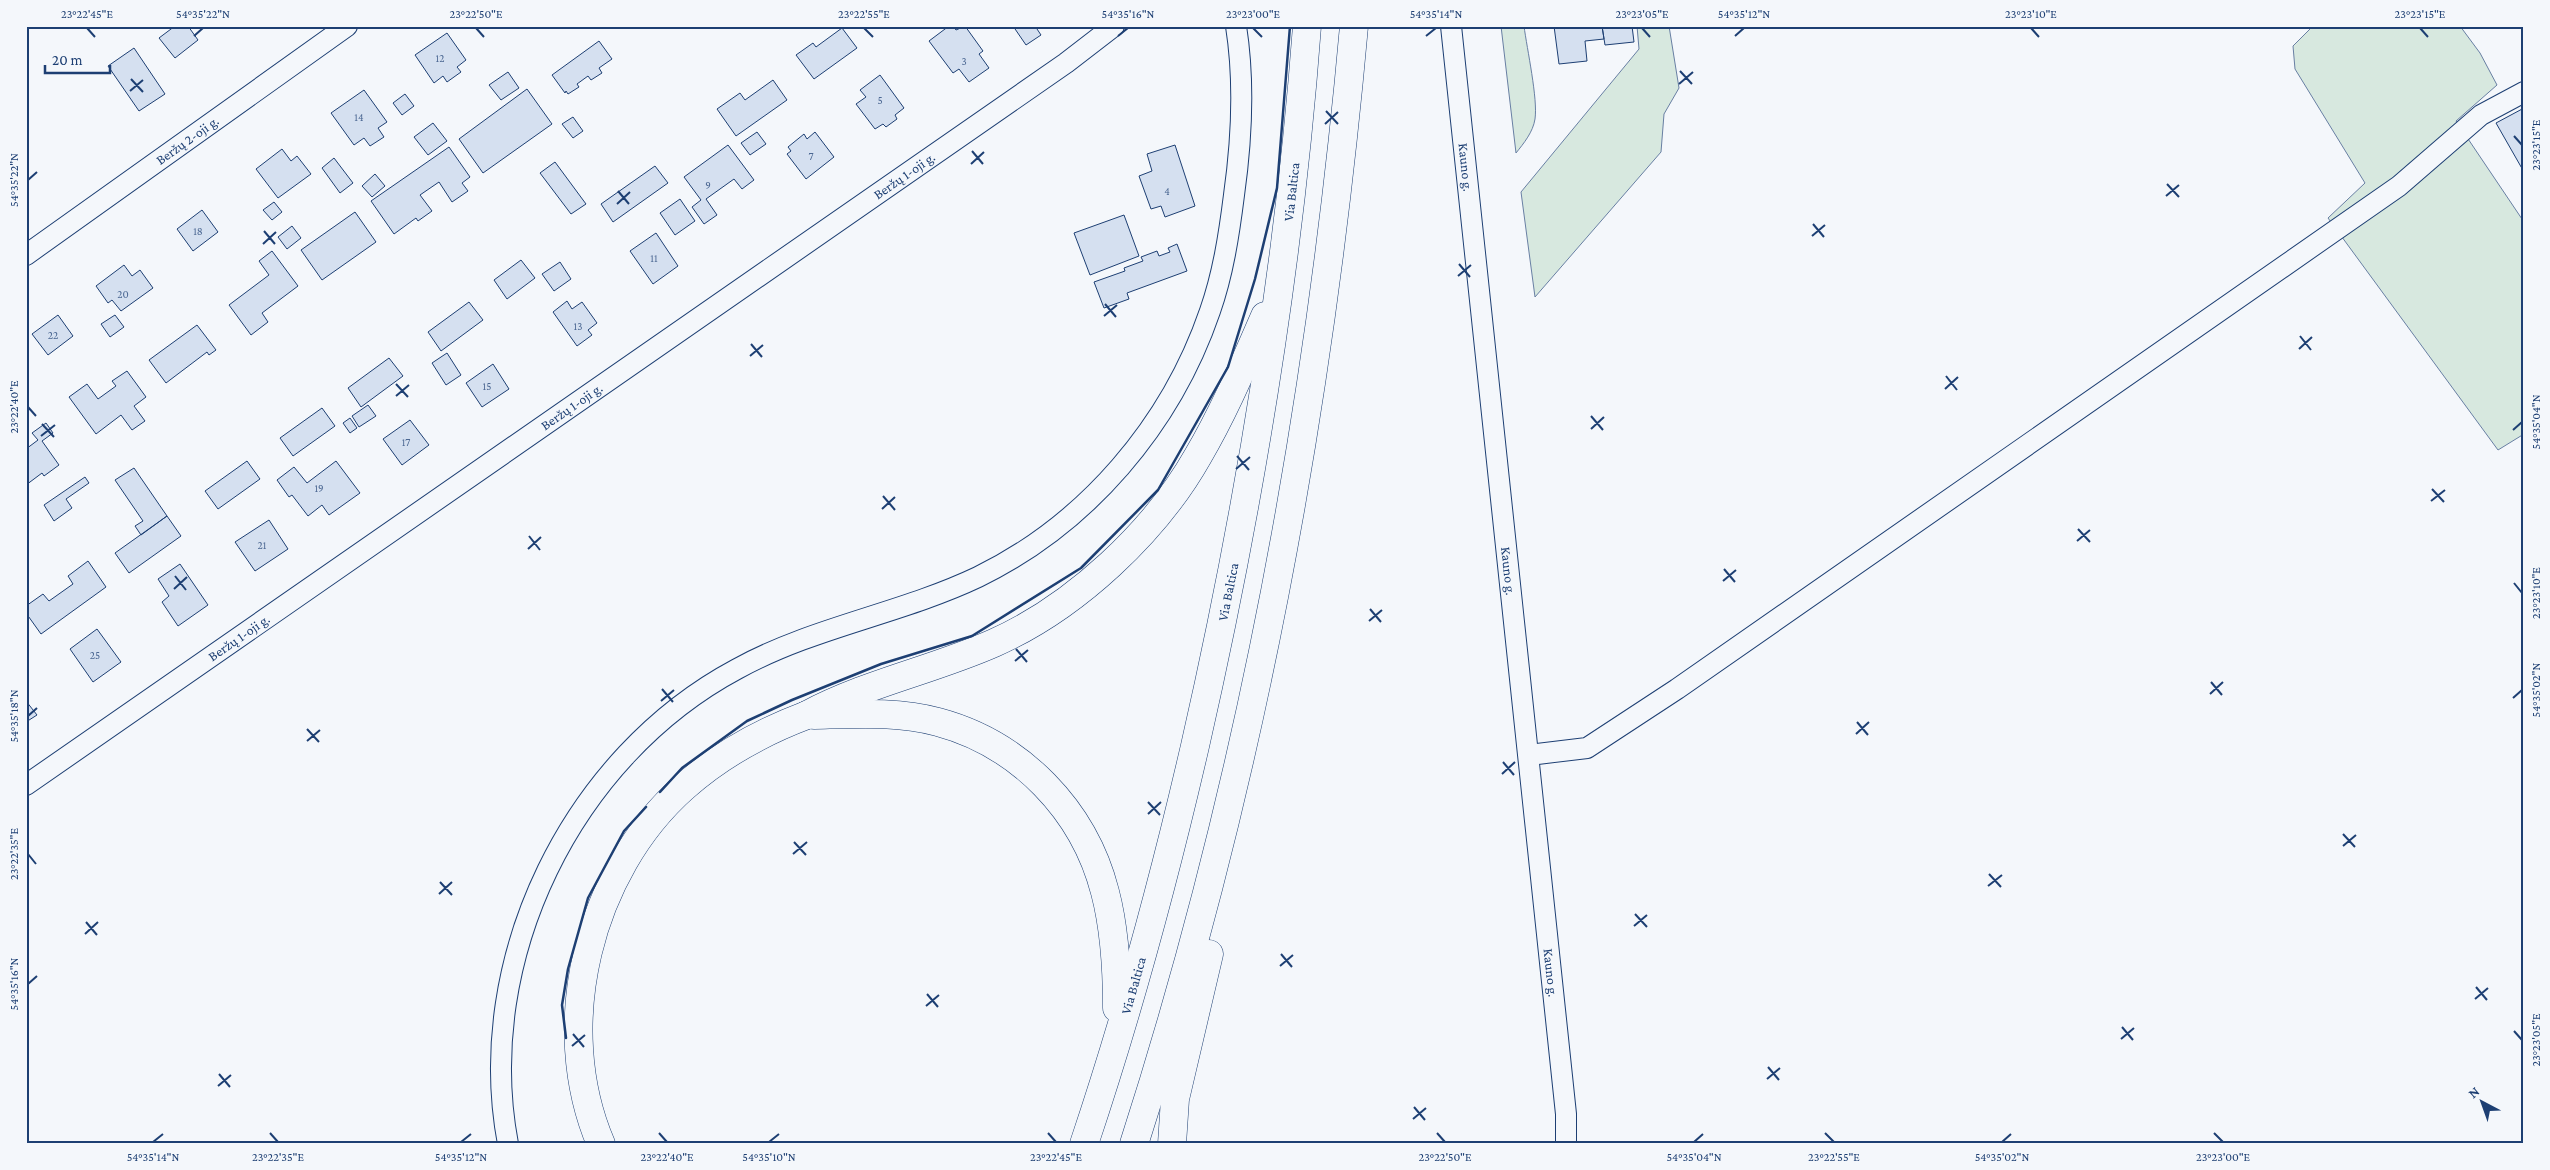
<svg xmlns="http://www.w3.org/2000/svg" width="2550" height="1170" font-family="'Crimson Pro',serif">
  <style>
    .green { fill: #d7e8df; stroke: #687fa3 }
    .building { fill: #d5e0f0; stroke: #1d3f73 }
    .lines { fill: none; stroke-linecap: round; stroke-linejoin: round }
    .street-casing { stroke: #1d3f73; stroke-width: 22 }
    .primary-casing { stroke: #1d3f73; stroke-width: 29 }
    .highway-casing { stroke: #1d3f73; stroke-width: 29 }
    .street { stroke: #f4f7fb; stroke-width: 20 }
    .primary { stroke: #f4f7fb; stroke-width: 28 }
    .highway { stroke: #f4f7fb; stroke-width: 28 }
    .wall { stroke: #1d3f73; stroke-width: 2.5 }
    .ticks { fill: none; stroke: #1d3f73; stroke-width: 2 }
    .labels { text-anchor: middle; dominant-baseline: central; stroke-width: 4; stroke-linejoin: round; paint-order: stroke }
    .number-label { font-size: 11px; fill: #4b6792 }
    .street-label { font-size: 14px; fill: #1d3f73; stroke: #f4f7fb }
    .neatline { fill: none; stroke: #1d3f73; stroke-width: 2 }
    .ticks-label { font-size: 12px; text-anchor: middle; fill: #1d3f73 }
  </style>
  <rect width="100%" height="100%" fill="#f4f7fb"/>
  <!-- green -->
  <path class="green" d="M1501,26H1524C1527,49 1538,99 1535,119C1533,132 1524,143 1516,153Z
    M1637,26H1669L1679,88L1664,114L1661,152L1535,297L1521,192L1639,49Z
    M2313,26H2460L2480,53L2497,85L2456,121L2524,222V434L2498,450L2328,218L2365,183L2295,69L2293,46Z"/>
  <!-- building -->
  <path class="building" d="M175,26H188L198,40L175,58L159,38Z
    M949,26H953L956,30L965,26L983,51L979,54L989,68L969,82L959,69L953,73L929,41Z
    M1013,26H1035L1041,35L1026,45Z
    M1554,26H1602L1604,39L1585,41L1587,61L1559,64Z
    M1602,26H1632L1634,42L1605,45Z
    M842,28L857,48L814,79L796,55L813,43L816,47Z
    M447,33L466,60L457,67L461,72L447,82L443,76L434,83L415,55Z
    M599,41L612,59L599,68L602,73L591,80L588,76L577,84L579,87L568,94L566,91L565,93L552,75Z
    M134,48L165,94L139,111L108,66Z
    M508,72L519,88L501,100L489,85Z
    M880,75L904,108L895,115L897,119L886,127L883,124L875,129L856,104L866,97L860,90Z
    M773,80L787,100L736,136L717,109L740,93L745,100Z
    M527,89L552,124L483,173L459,139Z
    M364,90L387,122L378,128L384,137L370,146L364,138L354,145L331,113Z
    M405,94L414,106L402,115L393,103Z
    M2524,108V172L2496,123Z
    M573,117L583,131L573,138L562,124Z
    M433,123L447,141L428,155L414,137Z
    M757,132L766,144L750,155L741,143Z
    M815,132L834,157L806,179L787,154L791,151L788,147L804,134L807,139Z
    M728,145L754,180L742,189L734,179L706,199L717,215L704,224L692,207L701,200L684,177Z
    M1175,145L1195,206L1165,217L1161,206L1151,209L1139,176L1152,171L1147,154Z
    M449,147L470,177L462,183L468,191L452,202L439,182L420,195L432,211L418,221L416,218L394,234L371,201Z
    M282,149L291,161L297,156L311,174L278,198L256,169Z
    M334,158L353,183L340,193L322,168Z
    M555,162L586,204L571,214L540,173Z
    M655,166L668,183L613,222L601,204Z
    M375,174L385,186L372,197L362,186Z
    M680,199L695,221L675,235L660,213Z
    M274,202L282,212L272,220L263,210Z
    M202,210L218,232L193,251L177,229Z
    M355,212L376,242L322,280L301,250Z
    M1124,215L1139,256L1090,275L1074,233Z
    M292,226L301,238L287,249L278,237Z
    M656,233L678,266L653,284L630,251Z
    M1177,244L1187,271L1127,293L1129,299L1104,308L1094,282L1125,271L1124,268L1143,261L1141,257L1157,251L1159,256L1170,252L1168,248Z
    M272,251L298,286L262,313L268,322L251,335L229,305L269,275L259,261Z
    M521,260L535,278L507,299L494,280Z
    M560,262L571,279L554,291L542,274Z
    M124,265L132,276L140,270L153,288L121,311L112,300L108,303L96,286Z
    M567,301L572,309L582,302L597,323L588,330L592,335L577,346L553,312Z
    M469,302L483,320L441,351L428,332Z
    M58,315L73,336L48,355L32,334Z
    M115,315L124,327L110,337L101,324Z
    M197,325L216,350L209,355L207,352L166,383L149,360Z
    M447,353L461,375L446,385L432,363Z
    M389,358L403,376L361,407L348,388Z
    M493,364L509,389L482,407L466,383Z
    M127,371L146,397L134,406L145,421L132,430L121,415L96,434L69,397L87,384L98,399L116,386L112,381Z
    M368,405L376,416L359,427L352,416Z
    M322,408L335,426L293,456L280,438Z
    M350,418L357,428L350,433L343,423Z
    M410,420L429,445L402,465L383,439Z
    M46,423L53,433L42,441L59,465L44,476L42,473L26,485V449L38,440L32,433Z
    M247,461L260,479L218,509L205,491Z
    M336,461L360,493L329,515L322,505L308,516L292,495L289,497L277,480L294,467L307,483Z
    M134,468L167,516L141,535L135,526L143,521L115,480Z
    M85,477L89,483L66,499L72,508L54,521L44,505Z
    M167,516L181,536L129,573L115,553Z
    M269,520L288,549L255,571L235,542Z
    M88,561L106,587L41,634L26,613V606L43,594L49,601L73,584L68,576Z
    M180,564L208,605L178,626L162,602L169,596L158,579Z
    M97,629L121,662L93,682L70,649Z
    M26,701L37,715L26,722Z"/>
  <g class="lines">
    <!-- street casing -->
    <g class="street-casing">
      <g id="street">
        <path id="s1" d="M1451,26L1566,1114V1144"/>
        <path id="s2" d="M26,255L347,26"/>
        <path d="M1529,755L1587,748L1677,689L2399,186L2481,115L2524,92"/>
        <path id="s3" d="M26,785L1066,63L1114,26"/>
        <path d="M508,1144C473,959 572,757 737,669C813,627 900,614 978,577C1087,524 1171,425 1210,311C1223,274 1229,235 1234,195C1242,138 1245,83 1236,26"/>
      </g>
    </g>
    <!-- primary casing -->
    <g class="primary-casing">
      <path id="primary" d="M601,1144C550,1025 589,871 684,787C721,754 762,732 807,715"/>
    </g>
    <!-- highway casing -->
    <g class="highway-casing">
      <g id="highway">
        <path d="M807,715C867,683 933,670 994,643C1075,607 1155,532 1198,456C1224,412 1244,364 1265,316"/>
        <path d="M814,715C855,714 898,711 938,722C1020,744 1084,810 1105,892C1115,930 1117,970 1117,1008"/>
        <path id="s4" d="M1084,1144C1128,1013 1164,880 1195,746C1249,509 1289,268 1307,26"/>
        <path d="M1134,1144C1251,781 1320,406 1354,26"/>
        <path d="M1172,1144L1175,1099L1209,954"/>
      </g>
    </g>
    <!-- street -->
    <use href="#street" class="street"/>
    <!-- primary -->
    <use href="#primary" class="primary"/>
    <!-- highway -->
    <use href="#highway" class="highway"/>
    <!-- wall -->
    <path class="wall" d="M660,792L682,768L747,721L792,700L881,664L972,636L1081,568L1158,490L1228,367L1255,279L1277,188L1290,26
      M566,1038L562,1005L568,969L588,898L624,831L646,807"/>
  </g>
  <!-- ticks -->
  <path class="ticks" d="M87,28L95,37M476,28L484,37M864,28L873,37M1253,28L1262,37M1642,28L1650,37M2031,28L2039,37M2420,28L2428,37M194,36L203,28M1118,36L1128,28M1426,36L1436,28M1735,36L1744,28M1680,71L1692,84M131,79L143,92M1679,84L1693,72M130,91L143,80M1326,111L1338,124M1325,124L1338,112M2514,136L2522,145M972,151L983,164M971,164L984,152M28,180L37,172M2167,184L2179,197M618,191L629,204M2166,196L2179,185M617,204L630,192M1813,224L1824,237M264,231L275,244M1812,236L1825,225M263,244L276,232M1459,264L1470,277M1458,276L1471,265M1105,304L1116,317M1104,316L1117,305M2300,336L2311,350M751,344L762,357M2299,349L2312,337M750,356L763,345M1946,376L1957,390M396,384L408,397M1945,389L1958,377M396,396L409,385M28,407L36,416M1591,416L1603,430M42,424L54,437M1591,429L1604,417M2513,430L2522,422M41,436L55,425M1237,456L1249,470M1236,469L1250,457M2432,489L2444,502M883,496L895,510M2431,501L2445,490M882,509L895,497M2078,529L2090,542M529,536L540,550M2077,541L2090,530M528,549L541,537M1724,569L1735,582M175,576L186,590M1723,581L1736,570M2514,583L2522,593M174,589L187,577M1370,609L1381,622M1369,621L1382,610M1016,649L1027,662M1015,661L1028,650M2211,682L2222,695M662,689L673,702M2210,694L2223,682M2513,698L2522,690M661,701L674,690M28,716L37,708M1857,722L1868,735M307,729L319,742M1856,734L1869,722M307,741L320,730M1503,762L1514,775M1502,774L1515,762M1148,802L1160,815M1148,814L1161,802M2343,834L2355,847M794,842L806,855M2343,846L2356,835M28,854L36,864M793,854L807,842M1989,874L2001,887M440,882L452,895M1988,886L2002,875M439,894L452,882M1635,914L1647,927M86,922L97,935M1634,926L1647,915M85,934L98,922M1281,954L1292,967M1280,966L1293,955M28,984L37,976M2476,987L2487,1000M927,994L938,1007M2475,999L2488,988M926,1006L939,995M2122,1027L2133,1040M2514,1031L2522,1040M573,1034L584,1047M2121,1039L2134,1028M572,1046L585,1035M1768,1067L1779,1080M219,1074L230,1087M1767,1079L1780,1068M218,1086L231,1075M1414,1107L1425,1120M1413,1119L1426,1108M270,1133L278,1142M659,1133L667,1142M1048,1133L1056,1142M1437,1133L1445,1142M1825,1133L1834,1142M2214,1133L2223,1142M153,1142L163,1134M461,1142L471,1134M769,1142L779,1134M1694,1142L1703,1134M2002,1142L2011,1134"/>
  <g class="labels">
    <!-- number labels -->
    <g class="number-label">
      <text x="440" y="58">12</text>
      <text x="964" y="61">3</text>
      <text x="880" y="100">5</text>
      <text x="359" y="117">14</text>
      <text x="811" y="156">7</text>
      <text x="708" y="185">9</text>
      <text x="1167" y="191">4</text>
      <text x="198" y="231">18</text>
      <text x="654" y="258">11</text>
      <text x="123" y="294">20</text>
      <text x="578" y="326">13</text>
      <text x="53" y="335">22</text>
      <text x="487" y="386">15</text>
      <text x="406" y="442">17</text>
      <text x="319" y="488">19</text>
      <text x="262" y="545">21</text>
      <text x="95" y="655">25</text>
    </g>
    <!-- street labels -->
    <g class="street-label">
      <text stroke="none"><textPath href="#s2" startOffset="198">Beržų 2-oji g.</textPath></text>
      <text stroke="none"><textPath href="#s1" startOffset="142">Kauno g.</textPath></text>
      <text stroke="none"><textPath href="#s3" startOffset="1069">Beržų 1-oji g.</textPath></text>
      <text stroke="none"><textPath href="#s4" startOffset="976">Via Baltica</textPath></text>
      <text stroke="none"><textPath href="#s3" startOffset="664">Beržų 1-oji g.</textPath></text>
      <text stroke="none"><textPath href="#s1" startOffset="548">Kauno g.</textPath></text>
      <text stroke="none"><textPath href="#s4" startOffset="571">Via Baltica</textPath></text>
      <text stroke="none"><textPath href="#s3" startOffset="259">Beržų 1-oji g.</textPath></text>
      <text stroke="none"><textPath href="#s1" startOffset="952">Kauno g.</textPath></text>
      <text stroke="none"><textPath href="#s4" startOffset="166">Via Baltica</textPath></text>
    </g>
  </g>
  <!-- border -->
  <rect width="2550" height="1170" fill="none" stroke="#f4f7fb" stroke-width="55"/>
  <!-- north arrow -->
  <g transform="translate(2482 1102) rotate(319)" stroke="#f4f7fb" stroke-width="4" paint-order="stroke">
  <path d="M0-4L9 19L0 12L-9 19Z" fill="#1d3f73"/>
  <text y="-8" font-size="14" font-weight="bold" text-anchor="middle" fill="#1d3f73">N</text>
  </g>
  <!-- scale -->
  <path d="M45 65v8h65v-8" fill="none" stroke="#1d3f73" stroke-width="2.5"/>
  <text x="52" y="65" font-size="15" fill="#1d3f73" stroke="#f4f7fb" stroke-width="4" paint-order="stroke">20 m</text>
  <rect x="28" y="28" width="2494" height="1114" class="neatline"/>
  <g class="ticks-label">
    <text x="87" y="18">23°22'45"E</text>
    <text x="203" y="18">54°35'22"N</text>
    <text x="476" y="18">23°22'50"E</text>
    <text x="864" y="18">23°22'55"E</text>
    <text x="1128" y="18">54°35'16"N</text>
    <text x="1253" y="18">23°23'00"E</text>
    <text x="1436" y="18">54°35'14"N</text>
    <text x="1642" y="18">23°23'05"E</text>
    <text x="1744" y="18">54°35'12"N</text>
    <text x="2031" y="18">23°23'10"E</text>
    <text x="2420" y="18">23°23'15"E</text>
    <text transform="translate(2536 145) rotate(-90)" y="4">23°23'15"E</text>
    <text transform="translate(14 180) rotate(-90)" y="4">54°35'22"N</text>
    <text transform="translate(14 407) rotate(-90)" y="4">23°22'40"E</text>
    <text transform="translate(2536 422) rotate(-90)" y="4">54°35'04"N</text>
    <text transform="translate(2536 593) rotate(-90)" y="4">23°23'10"E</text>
    <text transform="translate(2536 690) rotate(-90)" y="4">54°35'02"N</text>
    <text transform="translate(14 716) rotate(-90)" y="4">54°35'18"N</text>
    <text transform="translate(14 854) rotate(-90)" y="4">23°22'35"E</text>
    <text transform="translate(14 984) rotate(-90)" y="4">54°35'16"N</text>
    <text transform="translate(2536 1040) rotate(-90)" y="4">23°23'05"E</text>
    <text x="153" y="1161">54°35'14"N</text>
    <text x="278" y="1161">23°22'35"E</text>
    <text x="461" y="1161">54°35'12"N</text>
    <text x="667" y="1161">23°22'40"E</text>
    <text x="769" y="1161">54°35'10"N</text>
    <text x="1056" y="1161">23°22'45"E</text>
    <text x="1445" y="1161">23°22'50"E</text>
    <text x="1694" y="1161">54°35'04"N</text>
    <text x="1834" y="1161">23°22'55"E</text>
    <text x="2002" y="1161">54°35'02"N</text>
    <text x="2223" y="1161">23°23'00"E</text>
  </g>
</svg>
